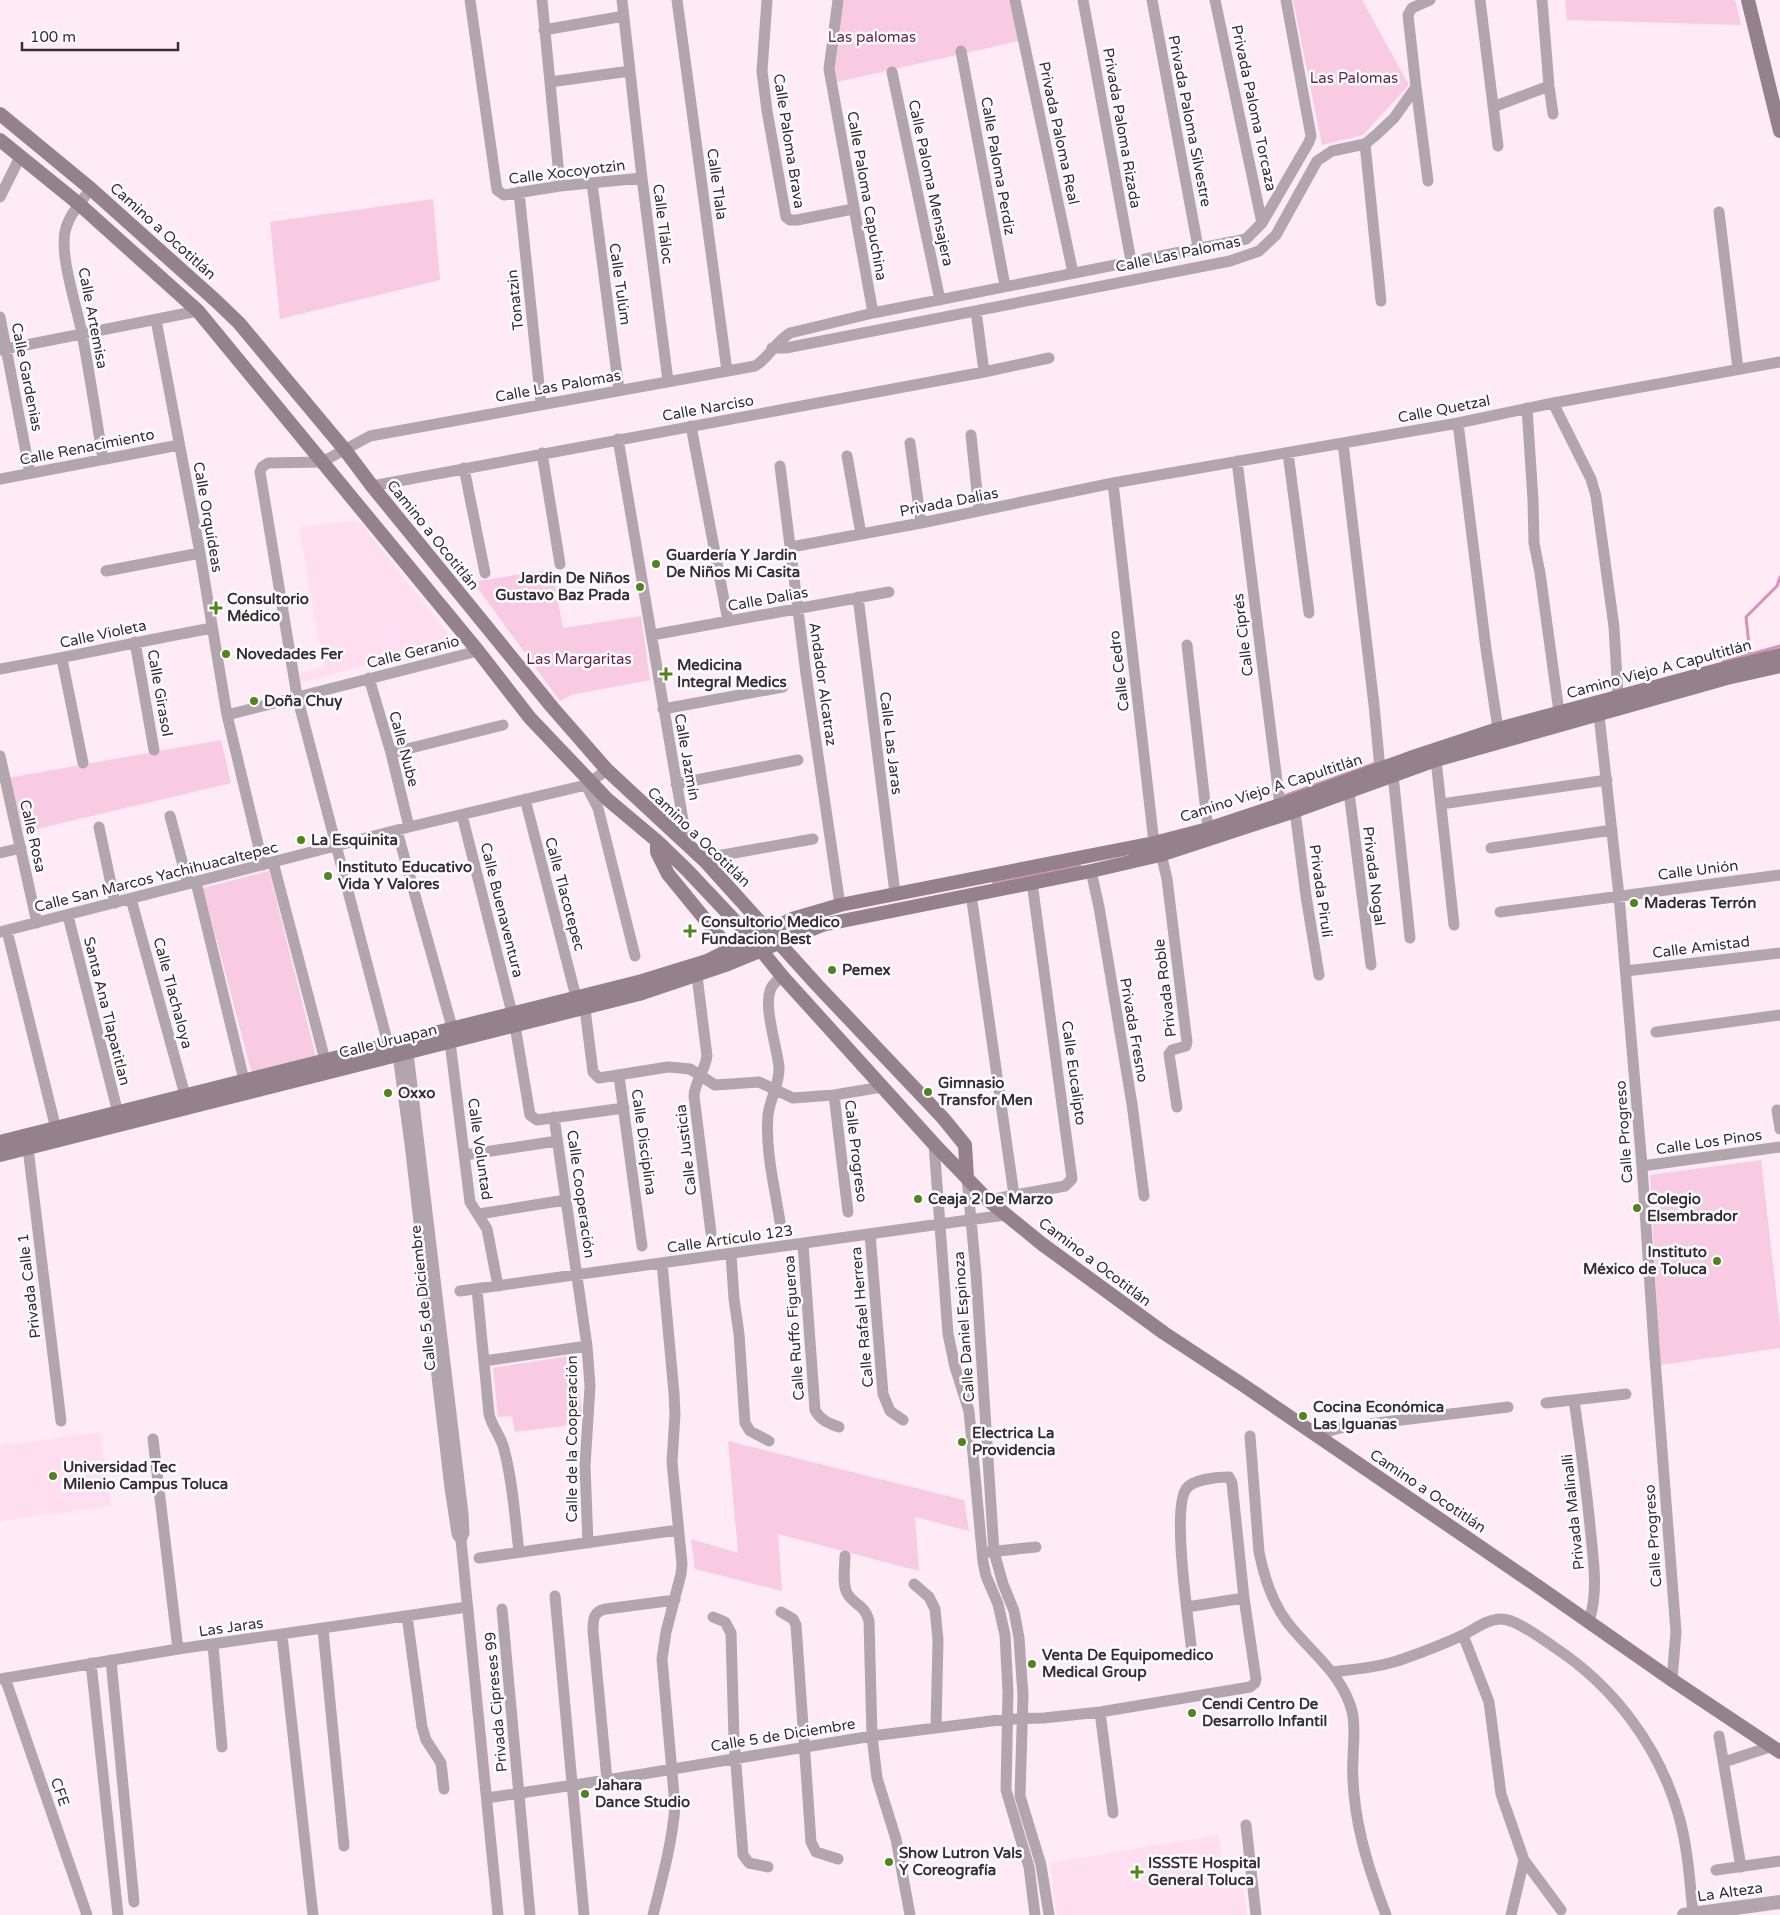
<svg xmlns="http://www.w3.org/2000/svg" width="1780" height="1915" font-family="'Varela Round',sans-serif">
  <style>
    .built { fill: #fedef0 }
    .green { fill: #f8cae4 }
    .lines { fill: none; stroke-linecap: round; stroke-linejoin: round }
    .stream { stroke: #d494b9; stroke-width: 3 }
    .minor { stroke: #b3a5ad; stroke-width: 11 }
    .tertiary { stroke: #b3a5ad; stroke-width: 14 }
    .secondary { stroke: #95818c; stroke-width: 14 }
    .poi-dot { fill: #4f851e; stroke: #fff; stroke-width: 2 }
    .labels { text-anchor: middle; dominant-baseline: central; stroke-width: 5; stroke-linejoin: round; paint-order: stroke }
    .park-label { font-size: 15px; fill: #6a1f51; stroke: #fff }
    .street-label { font-size: 15px; fill: #392d34; stroke: #fff }
    .poi-label { font-size: 15px; font-weight: bold; fill: #392d34; stroke: #fff; text-anchor: start }
  </style>
  <rect width="100%" height="100%" fill="#ffebf6"/>
  <!-- built -->
  <path class="built" d="M359,521L453,640L301,683L299,673L324,667L299,527Z
    M100,1432L111,1506L0,1521V1446Z
    M1219,1835L1224,1880L1243,1889L1247,1915H1057L1050,1863Z"/>
  <!-- green -->
  <path class="green" d="M842,0H1015L1024,40L837,82L829,61Z
    M1293,0H1362L1409,85L1363,135L1322,145Z
    M1565,0H1735L1741,25L1567,20Z
    M433,199L440,280L280,319L270,222Z
    M552,569L563,628L641,616L650,680L571,695L560,701L473,582Z
    M221,740L231,783L24,832L8,778Z
    M269,871L316,1057L252,1074L203,888Z
    M1761,1160L1780,1326V1348L1660,1365L1650,1175Z
    M575,1355L582,1411L570,1425L515,1432L512,1416L498,1417L493,1368Z
    M728,1441L964,1500L969,1531L915,1517L919,1571L778,1534L782,1591L695,1569L691,1539L738,1553Z"/>
  <g class="lines">
    <!-- stream -->
    <path class="stream" d="M1750,654L1746,617L1777,586L1780,577
      M1723,662L1780,646
      M1281,797L1376,763
      M993,882L1080,866"/>
    <!-- minor -->
    <path class="minor" d="M470,0L497,190L504,195L560,186L642,178
      M542,0L560,186
      M622,0L642,178L668,381
      M677,0L727,371
      M767,0L762,71L767,111L786,217L790,220H797L853,209
      M838,0L829,69L873,313
      M1015,0L1073,273
      M1083,0L1131,261
      M1152,0L1198,247
      M1215,0L1262,223
      M1480,0L1498,146
      M1542,0L1549,86L1553,114
      M544,30L624,16
      M961,51L1005,286
      M892,72L940,300
      M550,82L630,71
      M1416,87L1428,181
      M1493,107L1549,86
      M1365,144L1381,301
      M592,183L619,390
      M91,189C82,200 70,214 66,228C58,252 77,307 82,334C90,375 96,417 103,459
      M519,192L541,404
      M0,197L20,157
      M1719,212L1738,369
      M976,311L984,372
      M0,317L30,473
      M156,320L200,553L227,715L263,865
      M772,348H786L1230,261L1259,251L1276,235L1317,161L1332,151L1365,144L1376,135L1394,118L1416,87L1408,15L1412,8L1430,0
      M0,350L198,311
      M1553,403L1591,479L1596,496L1614,627L1618,696
      M1527,408L1533,500L1534,543L1540,573L1559,712
      M1458,423L1486,649L1498,729
      M691,426L728,621
      M971,435L979,511
      M618,439L687,844
      M910,443L921,523
      M1343,443L1374,705L1380,769
      M542,453L560,564
      M1288,453L1309,613
      M847,456L861,534
      M1237,461L1280,805
      M780,466L806,674L840,905
      M464,468L485,573
      M0,479L179,445
      M1113,483L1154,843L1163,862L1167,879L1187,1042L1186,1046L1172,1050L1169,1054L1177,1107
      M372,486L984,372L1049,358
      M791,547L921,523L1113,483L1458,423L1553,403L1780,362
      M106,571L200,553
      M858,597L895,893
      M652,635L889,592
      M135,642L154,750
      M1187,645L1208,829
      M62,659L83,763
      M0,669C71,657 141,641 212,628
      M369,678L391,753L409,827
      M1598,706L1619,896L1642,1166L1654,1346L1676,1632L1672,1680
      M663,709L783,687
      M227,715L478,651
      M391,753L503,725
      M0,756L37,923
      M1436,760L1454,925
      M1393,775L1410,938
      M676,784L798,760
      M586,785L598,808L635,956
      M1349,792L1371,965
      M525,799L576,997
      M1441,804L1607,780
      M1295,811L1306,896L1319,975
      M462,815L512,1013
      M170,816L188,884
      M99,827L115,903
      M397,831L452,1027
      M1491,848L1612,830
      M0,853L21,848
      M705,861L717,856L813,839
      M273,862L325,1060
      M1091,871L1099,907L1132,1104L1144,1196
      M196,882L244,1080
      M971,894L1014,1195
      M131,899L185,1095
      M1500,912L1780,875
      M68,916L118,1113
      M7,931L56,1129
      M0,932L409,827L586,785L607,770
      M1626,971L1780,953
      M697,976L707,1056C705,1071 695,1081 694,1096L711,1233
      M585,1009L593,1072L599,1078L668,1067L680,1068L690,1069L715,1085L759,1082L793,1098L834,1095L882,1087
      M515,1026L530,1115L537,1120L624,1108
      M1656,1032L1780,1015
      M450,1042L470,1202L487,1229L498,1286
      M388,1044L297,696L260,472L262,467L268,463L322,462L370,436L755,366C768,359 775,342 790,333L873,313L1246,239L1262,223L1309,142L1311,136L1286,0
      M408,1053L463,1514L464,1533L461,1540
      M398,1055L410,1144L450,1488L457,1534L461,1540L498,1915
      M619,1076L642,1246
      M834,1095L848,1212
      M1777,1110L1780,1129
      M554,1117L587,1346L590,1386L585,1466L588,1543
      M934,1144L948,1334L955,1367L969,1411L983,1562L986,1576L998,1604L1005,1635L1008,1692L1006,1790L1029,1867L1035,1915
      M28,1148L61,1421
      M465,1155L557,1141
      M1642,1166L1780,1147
      M967,1178L976,1273L994,1552L1003,1584L1014,1611L1019,1638L1023,1695L1020,1796L1041,1865L1049,1915
      M988,1200L1065,1186L1072,1179L1032,882
      M479,1214L565,1200
      M780,1222C775,1188 765,1151 768,1115C770,1098 780,1084 779,1067C777,1047 764,1009 770,991C771,985 778,980 782,976
      M870,1234L883,1394L890,1411L903,1420
      M803,1244L815,1410C820,1420 828,1423 839,1427
      M731,1254L734,1299L739,1334L745,1423L750,1431L769,1441
      M477,1289L489,1414C492,1427 501,1436 504,1449C513,1483 515,1518 519,1552
      M460,1291L1005,1215
      M484,1361L587,1346
      M1574,1400C1580,1442 1586,1484 1590,1526C1593,1558 1599,1591 1589,1621
      M1546,1403L1626,1394
      M1315,1435L1344,1427L1508,1407
      M1250,1436L1259,1552C1264,1577 1272,1602 1287,1622C1310,1652 1342,1673 1352,1711C1356,1727 1353,1743 1353,1760C1352,1771 1353,1783 1354,1794C1358,1837 1371,1875 1386,1915
      M153,1439L178,1649
      M988,1552L1036,1547
      M845,1556C845,1567 842,1583 847,1593C854,1606 864,1603 869,1621L872,1736L877,1778L896,1839L910,1915
      M479,1558L678,1530
      M914,1584L929,1597L935,1609L938,1640L936,1727
      M555,1596L584,1915
      M1187,1607L1244,1598
      M502,1609L530,1915
      M781,1612L793,1619L796,1625L811,1842L816,1852L838,1859
      M407,1616L422,1727L426,1740L441,1763L444,1789
      M713,1617L725,1622L731,1633L734,1739L743,1855L749,1863L768,1867
      M323,1629L344,1846
      M282,1635L313,1915
      M1463,1635L1489,1702L1501,1794L1524,1860L1561,1910
      M213,1645L222,1747
      M111,1660L134,1902
      M91,1663L118,1915
      M1333,1672C1356,1669 1381,1667 1403,1659C1423,1652 1444,1644 1463,1635C1475,1629 1487,1619 1501,1619C1516,1619 1541,1638 1554,1647C1615,1687 1661,1749 1680,1820C1688,1851 1690,1882 1693,1914
      M5,1678L87,1915
      M0,1679L178,1649L467,1607
      M1100,1712L1113,1813
      M1719,1736L1741,1867
      M1724,1762L1773,1746
      M607,1780L593,1631C593,1620 593,1611 606,1609L675,1600
      M487,1798L607,1780L872,1736L1007,1719L1044,1718L1100,1712L1250,1687L1255,1683L1256,1679L1244,1598L1232,1483L1229,1477C1218,1477 1193,1479 1186,1489C1172,1510 1188,1616 1191,1645
      M1246,1825L1256,1915
      M1716,1870L1780,1861
      M653,1915C662,1879 672,1844 675,1806L662,1659L666,1632L681,1574L682,1564L672,1462L675,1415L674,1393L662,1263
      M1511,1915L1524,1860"/>
    <!-- tertiary -->
    <path class="tertiary" d="M1684,1915L1780,1902"/>
    <!-- secondary -->
    <path class="secondary" d="M1748,0L1780,131
      M0,114L91,189L215,300L239,323L345,450L372,486L552,707L607,770L705,861L817,985L943,1118L965,1145L967,1178
      M0,140L79,204L198,311L478,651L530,718L607,799L657,841L687,870L752,939L782,976L934,1144L988,1200L1042,1244L1164,1333L1243,1385L1536,1585L1672,1680L1780,1752
      M657,841V852L668,874L735,956
      M0,1142L642,981L707,961L792,919L840,905L1154,843L1208,829L1280,805L1410,758L1498,729L1718,670L1780,655
      M0,1155L639,994L728,964L822,925L1091,871L1160,855L1295,811L1436,760L1727,678L1780,666"/>
  </g>
  <!-- markers -->
  <g class="poi-dot">
    <circle cx="656" cy="564" r="5"/>
    <circle cx="640" cy="587" r="5"/>
    <path d="M213.5 600.5h5v5h5v5h-5v5h-5v-5h-5v-5h5z"/>
    <circle cx="226" cy="654" r="5"/>
    <path d="M663.5 666.5h5v5h5v5h-5v5h-5v-5h-5v-5h5z"/>
    <circle cx="254" cy="701" r="5"/>
    <circle cx="301" cy="840" r="5"/>
    <circle cx="328" cy="876" r="5"/>
    <circle cx="1634" cy="903" r="5"/>
    <path d="M687.5 923.5h5v5h5v5h-5v5h-5v-5h-5v-5h5z"/>
    <circle cx="832" cy="970" r="5"/>
    <circle cx="928" cy="1092" r="5"/>
    <circle cx="388" cy="1093" r="5"/>
    <circle cx="918" cy="1199" r="5"/>
    <circle cx="1637" cy="1208" r="5"/>
    <circle cx="1717" cy="1261" r="5"/>
    <circle cx="1303" cy="1416" r="5"/>
    <circle cx="962" cy="1442" r="5"/>
    <circle cx="53" cy="1476" r="5"/>
    <circle cx="1032" cy="1664" r="5"/>
    <circle cx="1192" cy="1713" r="5"/>
    <circle cx="585" cy="1794" r="5"/>
    <circle cx="889" cy="1862" r="5"/>
    <path d="M1134.5 1864.5h5v5h5v5h-5v5h-5v-5h-5v-5h5z"/>
  </g>
  <g class="labels">
    <!-- park labels -->
    <g class="park-label">
      <text x="872" y="37">Las palomas</text>
      <text x="1354" y="78">Las Palomas</text>
      <text x="579" y="659">Las Margaritas</text>
    </g>
    <!-- street labels -->
    <g class="street-label">
      <text transform="translate(1254 108) rotate(78)">Privada Paloma Torcaza</text>
      <text transform="translate(1190 121) rotate(79)">Privada Paloma Silvestre</text>
      <text transform="translate(1122 128) rotate(80)">Privada Paloma Rizada</text>
      <text transform="translate(1059 133) rotate(78)">Privada Paloma Real</text>
      <text transform="translate(789 141) rotate(81)">Calle Paloma Brava</text>
      <text transform="translate(998 166) rotate(80)">Calle Paloma Perdiz</text>
      <text transform="translate(567 172) rotate(-7)">Calle Xocoyotzin</text>
      <text transform="translate(931 183) rotate(78)">Calle Paloma Mensajera</text>
      <text transform="translate(717 184) rotate(82)">Calle Tlala</text>
      <text transform="translate(867 196) rotate(80)">Calle Paloma Capuchina</text>
      <text transform="translate(663 224) rotate(83)">Calle Tláloc</text>
      <text transform="translate(163 231) rotate(42)">Camino a Ocotitlán</text>
      <text transform="translate(1178 254) rotate(-12)">Calle Las Palomas</text>
      <text transform="translate(620 284) rotate(82)">Calle Tulúm</text>
      <text transform="translate(515 300) rotate(-96)">Tonatzin</text>
      <text transform="translate(93 318) rotate(79)">Calle Artemisa</text>
      <text transform="translate(27 377) rotate(79)">Calle Gardenias</text>
      <text transform="translate(558 386) rotate(-10)">Calle Las Palomas</text>
      <text transform="translate(708 408) rotate(-10)">Calle Narciso</text>
      <text transform="translate(1444 409) rotate(-11)">Calle Quetzal</text>
      <text transform="translate(87 447) rotate(-11)">Calle Renacimiento</text>
      <text transform="translate(949 502) rotate(-11)">Privada Dalias</text>
      <text transform="translate(208 517) rotate(80)">Calle Orquídeas</text>
      <text transform="translate(433 535) rotate(51)">Camino a Ocotitlán</text>
      <text transform="translate(768 599) rotate(-10)">Calle Dalias</text>
      <text transform="translate(103 634) rotate(-12)">Calle Violeta</text>
      <text transform="translate(1243 635) rotate(-97)">Calle Ciprés</text>
      <text transform="translate(413 652) rotate(-14)">Calle Geranio</text>
      <text transform="translate(1659 669) rotate(-15)">Camino Viejo A Capultitlán</text>
      <text transform="translate(1119 671) rotate(-97)">Calle Cedro</text>
      <text transform="translate(823 684) rotate(82)">Andador Alcatraz</text>
      <text transform="translate(160 693) rotate(80)">Calle Girasol</text>
      <text transform="translate(891 743) rotate(83)">Calle Las Jaras</text>
      <text transform="translate(404 749) rotate(75)">Calle Nube</text>
      <text transform="translate(687 757) rotate(80)">Calle Jazmín</text>
      <text transform="translate(1271 788) rotate(-18)">Camino Viejo A Capultitlán</text>
      <text transform="translate(33 836) rotate(77)">Calle Rosa</text>
      <text transform="translate(699 837) rotate(44)">Camino a Ocotitlán</text>
      <text transform="translate(1698 870) rotate(-7)">Calle Unión</text>
      <text transform="translate(1374 876) rotate(83)">Privada Nogal</text>
      <text transform="translate(156 877) rotate(-14)">Calle San Marcos Yachihuacaltepec</text>
      <text transform="translate(1321 891) rotate(82)">Privada Pirulí</text>
      <text transform="translate(565 894) rotate(75)">Calle Tlacotepec</text>
      <text transform="translate(502 910) rotate(76)">Calle Buenaventura</text>
      <text transform="translate(1701 947) rotate(-7)">Calle Amistad</text>
      <text transform="translate(1165 988) rotate(-97)">Privada Roble</text>
      <text transform="translate(173 993) rotate(75)">Calle Tlachaloya</text>
      <text transform="translate(107 1011) rotate(76)">Santa Ana Tlapatitlan</text>
      <text transform="translate(1134 1030) rotate(80)">Privada Fresno</text>
      <text transform="translate(388 1041) rotate(-14)">Calle Uruapan</text>
      <text transform="translate(1074 1073) rotate(82)">Calle Eucalipto</text>
      <text transform="translate(1624 1132) rotate(-94)">Calle Progreso</text>
      <text transform="translate(644 1142) rotate(82)">Calle Disciplina</text>
      <text transform="translate(1709 1142) rotate(-8)">Calle Los Pinos</text>
      <text transform="translate(480 1149) rotate(82)">Calle Voluntad</text>
      <text transform="translate(686 1150) rotate(-97)">Calle Justicia</text>
      <text transform="translate(856 1151) rotate(83)">Calle Progreso</text>
      <text transform="translate(581 1194) rotate(82)">Calle Cooperación</text>
      <text transform="translate(730 1239) rotate(-8)">Calle Artículo 123</text>
      <text transform="translate(1095 1262) rotate(37)">Camino a Ocotitlán</text>
      <text transform="translate(29 1286) rotate(-97)">Privada Calle 1</text>
      <text transform="translate(423 1298) rotate(-96)">Calle 5 de Diciembre</text>
      <text transform="translate(862 1317) rotate(-95)">Calle Rafael Herrera</text>
      <text transform="translate(964 1327) rotate(-94)">Calle Daniel Espinoza</text>
      <text transform="translate(794 1328) rotate(-94)">Calle Ruffo Figueroa</text>
      <text transform="translate(572 1439) rotate(-90)">Calle de la Cooperación</text>
      <text transform="translate(1428 1491) rotate(34)">Camino a Ocotitlán</text>
      <text transform="translate(1573 1512) rotate(-96)">Privada Malinalli</text>
      <text transform="translate(1653 1536) rotate(-94)">Calle Progreso</text>
      <text transform="translate(231 1627) rotate(-8)">Las Jaras</text>
      <text transform="translate(496 1702) rotate(-95)">Privada Cipreses 99</text>
      <text transform="translate(783 1735) rotate(-9)">Calle 5 de Diciembre</text>
      <text transform="translate(60 1792) rotate(71)">CFE</text>
      <text transform="translate(1730 1892) rotate(-8)">La Alteza</text>
    </g>
    <!-- poi labels -->
    <g class="poi-label">
      <text x="666" y="555">Guardería Y Jardin<tspan x="666" dy="17">De Niños Mi Casita</tspan></text>
      <text x="630" y="578" text-anchor="end">Jardin De Niños<tspan x="630" dy="17">Gustavo Baz Prada</tspan></text>
      <text x="227" y="599">Consultorio<tspan x="227" dy="17">Médico</tspan></text>
      <text x="236" y="654">Novedades Fer</text>
      <text x="677" y="665">Medicina<tspan x="677" dy="17">Integral Medics</tspan></text>
      <text x="264" y="701">Doña Chuy</text>
      <text x="311" y="840">La Esquinita</text>
      <text x="338" y="867">Instituto Educativo<tspan x="338" dy="17">Vida Y Valores</tspan></text>
      <text x="1644" y="903">Maderas Terrón</text>
      <text x="701" y="922">Consultorio Medico<tspan x="701" dy="17">Fundacion Best</tspan></text>
      <text x="842" y="970">Pemex</text>
      <text x="938" y="1083">Gimnasio<tspan x="938" dy="17">Transfor Men</tspan></text>
      <text x="398" y="1093">Oxxo</text>
      <text x="928" y="1199">Ceaja 2 De Marzo</text>
      <text x="1647" y="1199">Colegio<tspan x="1647" dy="17">Elsembrador</tspan></text>
      <text x="1707" y="1252" text-anchor="end">Instituto<tspan x="1707" dy="17">México de Toluca</tspan></text>
      <text x="1313" y="1407">Cocina Económica<tspan x="1313" dy="17">Las Iguanas</tspan></text>
      <text x="972" y="1433">Electrica La<tspan x="972" dy="17">Providencia</tspan></text>
      <text x="63" y="1467">Universidad Tec<tspan x="63" dy="17">Milenio Campus Toluca</tspan></text>
      <text x="1042" y="1655">Venta De Equipomedico<tspan x="1042" dy="17">Medical Group</tspan></text>
      <text x="1202" y="1704">Cendi Centro De<tspan x="1202" dy="17">Desarrollo Infantil</tspan></text>
      <text x="595" y="1785">Jahara<tspan x="595" dy="17">Dance Studio</tspan></text>
      <text x="899" y="1853">Show Lutron Vals<tspan x="899" dy="17">Y Coreografía</tspan></text>
      <text x="1148" y="1863">ISSSTE Hospital<tspan x="1148" dy="17">General Toluca</tspan></text>
    </g>
  </g>
  <!-- scale -->
  <path d="M22 42v8h156v-8" fill="none" stroke="#392d34" stroke-width="2.5"/>
  <text x="30" y="42" font-size="15" fill="#392d34" stroke="#ffffff" stroke-width="4" paint-order="stroke">100 m</text>
</svg>
